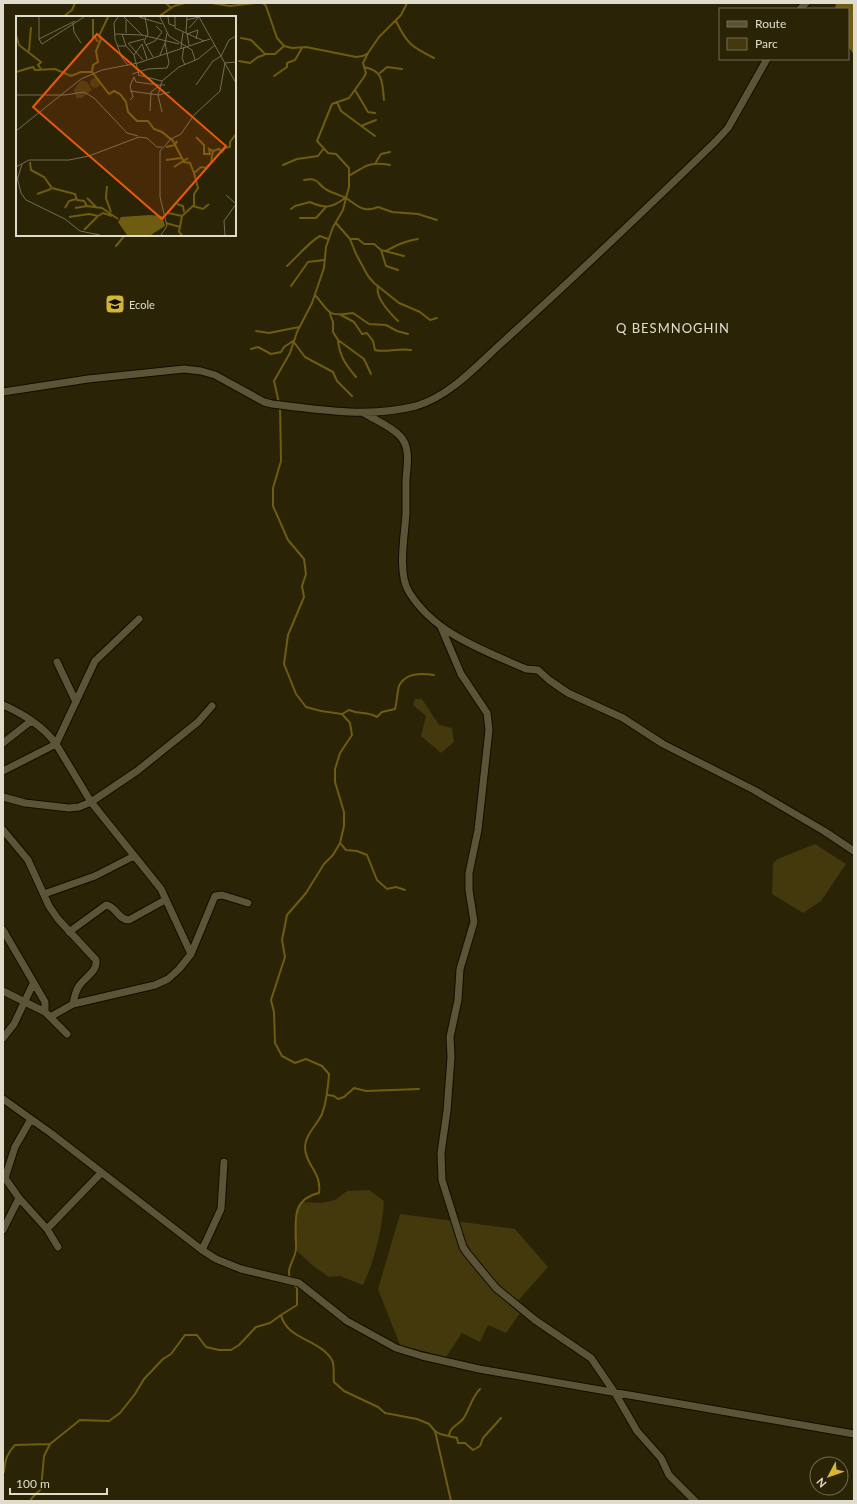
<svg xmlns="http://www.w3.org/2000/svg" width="857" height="1504" font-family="Lato,sans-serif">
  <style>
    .green { fill: #43390d }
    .water { fill: #6e5c11 }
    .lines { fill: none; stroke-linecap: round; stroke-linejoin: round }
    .stream { stroke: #6e5c11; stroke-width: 2 }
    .minor-casing { stroke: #120c00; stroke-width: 9 }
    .minor { stroke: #5c5437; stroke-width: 7 }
    .labels { text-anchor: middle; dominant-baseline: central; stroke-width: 4; stroke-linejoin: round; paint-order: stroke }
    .poi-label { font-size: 11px; fill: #e0dccc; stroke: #2a2306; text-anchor: start }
    .quarter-label { font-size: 13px; letter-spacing: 1px; fill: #e0dccc; stroke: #2a2306 }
    .inset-river { fill: none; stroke: #6e5c11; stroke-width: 2 }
    .inset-road { fill: none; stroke: #736d55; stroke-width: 1 }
    .view { fill: #e8590c; fill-opacity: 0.15; stroke: #e8590c; stroke-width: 2 }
    .inset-edge { fill: none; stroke: #e0dccc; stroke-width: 2 }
  </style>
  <rect width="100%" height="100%" fill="#2a2306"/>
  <!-- green -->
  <path class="green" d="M415,699H422L439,725L452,728L454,742L441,753L421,736L426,716L413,705Z
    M815,844L846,864L821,901L803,913L772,894L773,863L778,859Z
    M369,1190L384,1201C382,1230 375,1259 363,1285L340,1276L329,1277L312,1265L296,1250L294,1238L296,1210L302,1202L321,1203L335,1200L347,1191Z
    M400,1214L515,1229L548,1267L516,1303L523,1309L506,1333L488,1325L480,1342L462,1333L446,1357L400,1345L378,1289Z"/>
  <!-- water -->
  <path class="water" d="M836,3H854V55L848,46V9H835Z"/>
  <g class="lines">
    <!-- stream -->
    <path class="stream" d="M166,3L171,8
      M211,3L230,6L255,3
      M263,3L266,6L277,38L284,46L292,48L306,47L356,57L363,56L368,53L379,37L401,15L407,3
      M63,17L72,10L75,3
      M158,17L174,6L185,3
      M396,21C407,44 412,47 434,58
      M241,38L251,40L265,54H275L284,46
      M239,61L250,63L258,57L264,55
      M364,67C384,71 382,82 384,100
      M380,73L387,67L402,69
      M274,76L287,67V63L295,60L302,48
      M355,90L368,112L375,113
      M337,102L341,111L375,136
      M361,126L376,120
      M376,162L381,154L390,152
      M283,165L297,159L318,156L324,148
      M349,176C365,166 370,161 390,165
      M304,180C320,177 316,184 327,190C333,193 339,195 344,197C357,204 362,214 378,207L392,212L418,214L437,220
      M291,209L295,206L310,202C325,209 332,208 345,198
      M300,218H316L326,207
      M336,223L350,239L356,254L368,276L374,283L399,303L420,312L430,320L437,318
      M350,239H358L364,244H374L381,250L404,256
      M116,246L125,235
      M381,250L386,266L398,270
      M386,251C397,245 405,241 418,239
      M287,266C297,257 309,242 320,236L328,239
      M291,286L308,262L324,260
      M378,286C375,298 390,313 398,321
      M315,295C331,313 326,317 353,313L369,324L386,325L397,331L408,334
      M330,314L333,322V332L338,340L364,359L371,374
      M341,315L354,322L362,334L367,333L373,341L375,350C384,353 398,348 411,350
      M256,331L269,333L299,327
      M338,341C340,357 346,365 356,377
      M251,349L258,347L271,354L281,352L284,347L293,341L305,357L333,372L337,381L352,396
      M279,403L274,381L290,353L297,332L312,303L324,268L326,247L333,227L343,210L346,198L349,187V168L336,154L328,153L317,141L332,104L349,98L364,77L366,73L363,63L368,53
      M280,407L281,461L273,488V506L288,540L304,559L306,574L302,586L304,597L288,635L284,664L296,694L306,707L321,711L342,714L350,723L352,735L340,753L335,769V782L344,812V826L340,843L333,855L324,864L306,893L287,915L282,940L285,957L271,1000L274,1012L275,1043L282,1056L295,1063L306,1059L322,1066L329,1074C328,1088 327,1101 322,1114C317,1125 305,1135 305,1147C305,1165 322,1172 319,1193C288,1200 297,1226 296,1249C295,1260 286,1267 290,1278
      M342,714L349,710C361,715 366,711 377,717L382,712L395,709C397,702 397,693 399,686C405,673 422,673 434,675
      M340,843L346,850L357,851L367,855L377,880L387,889L396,887L405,890
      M328,1095L334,1096L338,1099L344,1097L354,1088L366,1091L419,1089
      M293,1284L297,1288V1305L281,1315C287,1340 320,1339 332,1360C335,1366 333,1375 334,1382L344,1391L378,1407L385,1413L417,1419L429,1424L435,1431L451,1501
      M435,1431L440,1434L457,1438L458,1443H465L473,1450L480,1446L483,1438L501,1418
      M449,1435C451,1426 457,1426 463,1419C470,1409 471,1398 480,1389
      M3,1472H4C5,1460 7,1453 15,1445L50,1444L80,1420L109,1421L120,1413L135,1394L144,1379L163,1359L171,1354L185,1335H197L206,1347L219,1350H231L239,1345L256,1327L270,1323L281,1315
      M32,1501L31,1499L41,1489L44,1456L50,1444"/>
    <!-- minor casing -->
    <g class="minor-casing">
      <path id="minor" d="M800,9L806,3
        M3,392L88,379L184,369L201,371L215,375L264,402L272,404C319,410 370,418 416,406C451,396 479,363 505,340C577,275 647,208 716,141L728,128L767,59
        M364,413C375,420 391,426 400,436C411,447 407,466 406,480C406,491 406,502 406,513C405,534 397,573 409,592C435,634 483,650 526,669L538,670L549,680L568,693L623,718L663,744L754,790L824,831L854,851
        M441,627L461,674L487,713L489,730L478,830L469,873V890L474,922L460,969L458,1000L450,1037L451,1057L447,1111L441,1153L442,1180L463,1247L467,1253L496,1288L535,1320L591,1358L615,1393L637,1431L661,1458L669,1475L695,1501
        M57,662L76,702
        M3,705C22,713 44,727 56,744L91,802L161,889L191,954
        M3,743L31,721
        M3,771L56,744L95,661L139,619
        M3,797L25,803L69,808L79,807L91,802L137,771L198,722L212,706
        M3,830L28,860L49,906L58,919L96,960C98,971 85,977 79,986C75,992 74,998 73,1004
        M44,894L95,876L134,856
        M3,930L45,1002V1012
        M69,932L106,905C116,906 118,920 129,920L165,900
        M3,991L45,1012L67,1034
        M50,1017L73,1004L155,985L168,979L179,969L191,954L215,896L222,895L248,903
        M3,1038L14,1024L33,984
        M3,1099L52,1134L202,1250L216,1259L241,1269L299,1283L347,1321L396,1348L422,1356L479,1369L854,1434
        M19,1198L47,1229L58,1247
        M47,1229L101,1173
        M3,1230L19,1198L5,1178L15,1147L31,1119
        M202,1250L221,1209L224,1162"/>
    </g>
    <!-- minor -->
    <use href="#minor" class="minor"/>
  </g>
  <!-- icons -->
  <defs>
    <g id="school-square" transform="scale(1)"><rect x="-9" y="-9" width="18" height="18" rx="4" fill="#d4b635" stroke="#2a2306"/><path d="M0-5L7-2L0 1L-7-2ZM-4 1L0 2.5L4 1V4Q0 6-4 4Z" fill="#111"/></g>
  </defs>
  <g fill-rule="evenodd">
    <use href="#school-square" x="115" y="304"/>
  </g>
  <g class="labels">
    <!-- poi labels -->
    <g class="poi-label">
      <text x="129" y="304">Ecole</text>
    </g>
    <!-- quarter labels -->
    <g class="quarter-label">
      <text x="673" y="328">Q BESMNOGHIN</text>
    </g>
  </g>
  <!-- overview -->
  <g transform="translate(16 16)">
    <rect width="220" height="220" fill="#2a2306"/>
    <path d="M74 67a5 5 0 1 1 10 0a5 5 0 1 1-10 0ZM65,64L71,66L76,74L66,82H60L58,74Z" fill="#43390d"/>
    <path d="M134,199L146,200L149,210L135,219H111L102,206L105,201Z" fill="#6e5c11"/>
    <path class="inset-river" d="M77,3V22L79,21L82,26M0,19L3,29L25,46L22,49L25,53M13,35L15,11M0,56L17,51L19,54L39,53L55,60L65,56H76L93,78L98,75L104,78L110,86L112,96L121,105H132L138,113L146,116L157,125L168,146L174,147L178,157M76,56L77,49L82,46L80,35L85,23L83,20L92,1M180,121L188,129V138H194L193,133L197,135M150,131L159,129L161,125M150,144L165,142M14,146L15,154L28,161L36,172L59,178L61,184L68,185L71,190L86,192L102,203M158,151L172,142M91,170L90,182L95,196M21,178L35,173M71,182L80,191M161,188L167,190L168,196M177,190L187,193L193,188M49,192L53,185L60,183M59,192L71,190M152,197L166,200M53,201L73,198L82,200L87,197L96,200M150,207L164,211M68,214L82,200M166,219L163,216L166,200L178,189V178L182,172L178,157L185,151L190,152L195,147L197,135L203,133L206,136L209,132L214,131V126L220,118"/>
    <path class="inset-road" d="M23,1V23L59,5M102,1L98,7L99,23L106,42L112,49M108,1L126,19L163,28M123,1L146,8M129,1L132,18L128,25L137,41M144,1L153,20L176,34L179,44M152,1L153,8L159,10M159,1V12L170,17M171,1L170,17L188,25M183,1L220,67M170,4L183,1M57,7L58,16L65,27M173,12L182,2M110,17V4M99,18L126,19M106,18L110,30M23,23L26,28L68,1M112,27L127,44M113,27L128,23M130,29L139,25L146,16L140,10M173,29L171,18L182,14L180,23M102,30H110L118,39L123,59M168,31L166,42L169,49M165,32L167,16M118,39L126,28L131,43M144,39L149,27M116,58L132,53L151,52L153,47L149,27L151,17M122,59L146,65M118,61L120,66L143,69M180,69L197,45L205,40L213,24L220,20M114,75L143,79L154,76M0,79H49L68,76L78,82L111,117L122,120M114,84L117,81L114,70L118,61M134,95L135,76L144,69H149M146,96L142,79L146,65L163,51L182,43L199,29M0,115L65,63L86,54L122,47L194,23M0,151L13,144H53L73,140L123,121L131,122L141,131H146M0,157L5,177L10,184L49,203L64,215L84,219M0,168L6,148M210,179L220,188M145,219L151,210L144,181V135L155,123L165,118L178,99L204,75L209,47L220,46M209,219L208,205L220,188"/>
    <path class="view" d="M81,18L210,130L146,203L17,91Z"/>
    <rect width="220" height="220" class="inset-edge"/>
  </g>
  <!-- border -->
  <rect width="857" height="1504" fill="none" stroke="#e0dccc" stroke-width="8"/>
  <!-- legend -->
  <rect x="719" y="8" width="130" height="52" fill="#2a2306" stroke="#736d55"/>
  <rect x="727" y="21" width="20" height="6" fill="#5c5437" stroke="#736d55"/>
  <text x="755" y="28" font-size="12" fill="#e0dccc">Route</text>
  <rect x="727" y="38" width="20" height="12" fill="#43390d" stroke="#736d55"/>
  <text x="755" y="48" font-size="12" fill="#e0dccc">Parc</text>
  <!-- north arrow -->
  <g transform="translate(829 1476) rotate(229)"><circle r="19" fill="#2a2306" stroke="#736d55"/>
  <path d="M0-3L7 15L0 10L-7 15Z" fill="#d4b635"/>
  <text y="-6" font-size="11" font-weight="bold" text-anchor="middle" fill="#e0dccc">N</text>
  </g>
  <!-- scale -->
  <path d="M10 1488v6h97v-6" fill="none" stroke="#e0dccc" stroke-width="2"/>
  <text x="16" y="1488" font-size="12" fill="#e0dccc" stroke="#2a2306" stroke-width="3" paint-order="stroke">100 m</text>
</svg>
